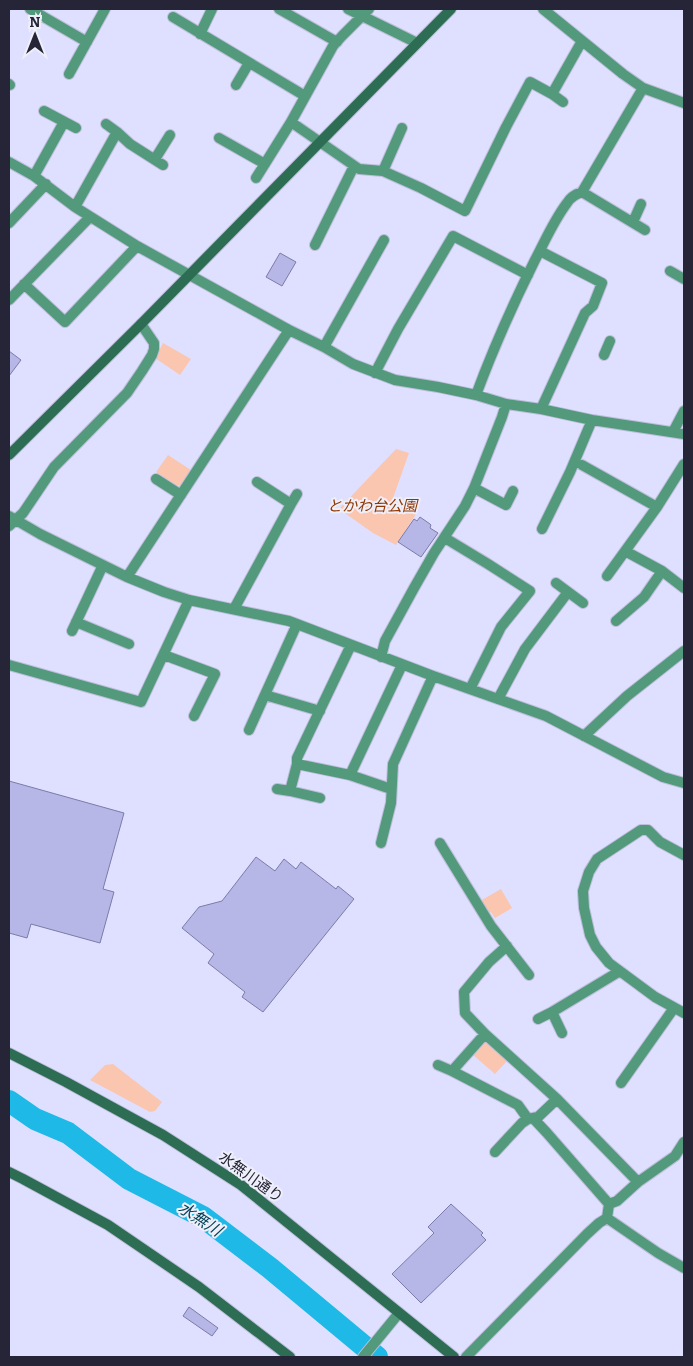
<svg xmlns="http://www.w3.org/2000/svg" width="693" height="1366" font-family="Bitter,'Noto Sans JP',serif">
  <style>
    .green { fill: #fac6b0 }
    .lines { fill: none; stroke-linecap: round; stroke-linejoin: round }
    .river { stroke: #1eb9e6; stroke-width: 22 }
    .building { fill: #b6b6e7; stroke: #7c7caa }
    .street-casing { stroke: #bebedb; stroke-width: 12 }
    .secondary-casing { stroke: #bebedb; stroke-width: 12 }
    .street { stroke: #529a7b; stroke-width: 10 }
    .secondary { stroke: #2d6d53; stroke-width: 10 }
    .labels { text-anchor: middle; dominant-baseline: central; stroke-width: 4; stroke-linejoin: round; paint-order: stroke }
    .park-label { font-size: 15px; font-style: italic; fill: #8f3803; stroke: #efeffa }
    .street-label { font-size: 15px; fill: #252537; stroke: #efeffa }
    .water-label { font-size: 16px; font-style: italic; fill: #064457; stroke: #efeffa }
  </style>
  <rect width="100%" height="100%" fill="#dfe0ff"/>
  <!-- green -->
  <path class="green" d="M163,343L191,359L180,375L155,358Z
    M396,449L409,453L392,501L418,511L396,545L373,533L339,509Z
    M168,455L191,470L181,485L176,486L156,472Z
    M501,889L512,908L495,918L491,912L488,914L480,901Z
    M483,1043H489L508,1060L495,1074L473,1055Z
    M113,1064L162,1102L155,1111L150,1112L90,1080L105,1065Z"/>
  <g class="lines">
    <!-- river -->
    <path class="river" d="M9,1101L35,1119L68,1133L129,1179L203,1217L270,1268L377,1357"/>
  </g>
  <!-- building -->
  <path class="building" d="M280,253L296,262L282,286L266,277Z
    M9,351L21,360L9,376Z
    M420,517L430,524L431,525L430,528L438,533L421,557L398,542L414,519L417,521Z
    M9,781L124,813L103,889L114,892L100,943L31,924L27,938L9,933Z
    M256,857L275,871L284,859L296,869L301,862L336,889L338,886L354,899L263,1012L242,997L245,992L208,963L214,954L182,928L199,907L222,901Z
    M451,1204L483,1233L481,1235L486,1240L421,1303L392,1274L434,1233L428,1227Z
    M189,1307L218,1328L212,1336L183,1316Z"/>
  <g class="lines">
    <!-- street casing -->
    <g class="street-casing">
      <path id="street" d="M30,9L87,42
        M279,9L337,42
        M348,9L417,43
        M543,9L623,74L643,88L684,103
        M173,17L305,96
        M200,34L212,9
        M69,74L105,9
        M9,84L10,85
        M236,85L249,63
        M552,94L563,102
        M44,111L76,128
        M291,122L359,169L383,171L421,188L465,211L506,127L530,82L552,94L582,41
        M106,124L117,132L130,144L163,165
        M219,138L265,164
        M155,159L170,135
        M9,162L34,176L75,207L137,246L289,330L324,347L353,364L395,380L438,387L476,395L506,404L541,409L592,420L684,434
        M383,171L402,128
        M34,176L64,122
        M256,178L291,122L333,46L342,36L369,9
        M582,192L645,230
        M75,207L117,132
        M633,222L641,204
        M9,223L46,184
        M315,245L354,166
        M540,251L602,283L593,306L585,313L541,409
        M670,271L684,279
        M24,284L65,322L137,246
        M9,300L90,217
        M324,347L384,240
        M604,355L610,341
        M375,373L398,329L453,236L528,275
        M476,395C493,349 513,304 535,260C545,241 554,220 567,203C570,198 576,194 582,192L643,88
        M673,432L684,411
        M582,465L657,507
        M156,479L181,495
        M257,482L291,504
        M474,488L506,505L513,491
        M9,516L40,534L127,577L164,592L189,600L289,621L433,676L546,716L663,777L684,783
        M9,526L23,513L54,467L127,393L142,371L152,355L154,349V343L141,324
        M542,529L570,472L592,420
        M445,538L488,564L530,591L501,627L470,689
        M625,551L662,571L684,588
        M607,576L657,507L684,464
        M127,577L289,330
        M556,583L583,603
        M234,609L291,504L297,494
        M616,621L644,597L662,571
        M76,622L129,644
        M72,631L103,565
        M164,655L215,674L194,716
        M381,657L385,641L414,588L434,553L465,506L474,488L502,417L506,404
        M9,665L141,702L189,600
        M265,695L320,711
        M498,699L525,649L568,592
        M249,730L297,624
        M584,736L627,696L684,651
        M297,764L350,775L391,789
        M350,775L402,665
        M277,789L290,791
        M320,798L290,791L297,764V758L351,645
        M381,843L391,803L393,764L433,676
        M440,843L491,926L529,975
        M684,855L660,842L648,830H641L597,859L589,872L583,891L584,908L590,935L596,947L609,963L655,997L684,1013
        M507,946L489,962L464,992L465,1013L485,1034L557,1099L638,1182
        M552,1012L562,1033
        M538,1019L552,1012L620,971
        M438,1065L452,1071L518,1105L528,1119
        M452,1071L485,1034
        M621,1083L674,1008
        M533,1118L547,1133L609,1204
        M495,1152L522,1123L528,1119L538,1117L557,1099
        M607,1218L658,1253L684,1268
        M363,1357L399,1313
        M466,1357L587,1234L599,1223L607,1218L609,1204L617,1201L638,1182L675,1156L684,1142"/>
    </g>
    <!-- secondary casing -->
    <g class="secondary-casing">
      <path id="secondary" d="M9,455L141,324L451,9
        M9,1053L66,1082L163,1135L241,1185L454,1357
        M9,1172L23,1179L108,1225L199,1287L290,1357"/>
    </g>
    <!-- street -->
    <use href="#street" class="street"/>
    <!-- secondary -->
    <use href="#secondary" class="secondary"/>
  </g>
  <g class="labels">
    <!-- park labels -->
    <g class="park-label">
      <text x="372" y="506">とかわ台公園</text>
    </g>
    <!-- street labels -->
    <g class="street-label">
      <text transform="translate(251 1177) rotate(36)">水無川通り</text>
    </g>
    <!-- water labels -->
    <g class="water-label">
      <text transform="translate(200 1219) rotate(33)">水無川</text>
    </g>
  </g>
  <!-- border -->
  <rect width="693" height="1366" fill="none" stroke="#252537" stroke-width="20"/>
  <!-- north arrow -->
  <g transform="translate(35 35)" stroke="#efeffa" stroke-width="4" paint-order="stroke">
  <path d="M0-4L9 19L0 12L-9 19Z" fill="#252537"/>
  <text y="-8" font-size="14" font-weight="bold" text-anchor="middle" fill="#252537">N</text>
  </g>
</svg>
